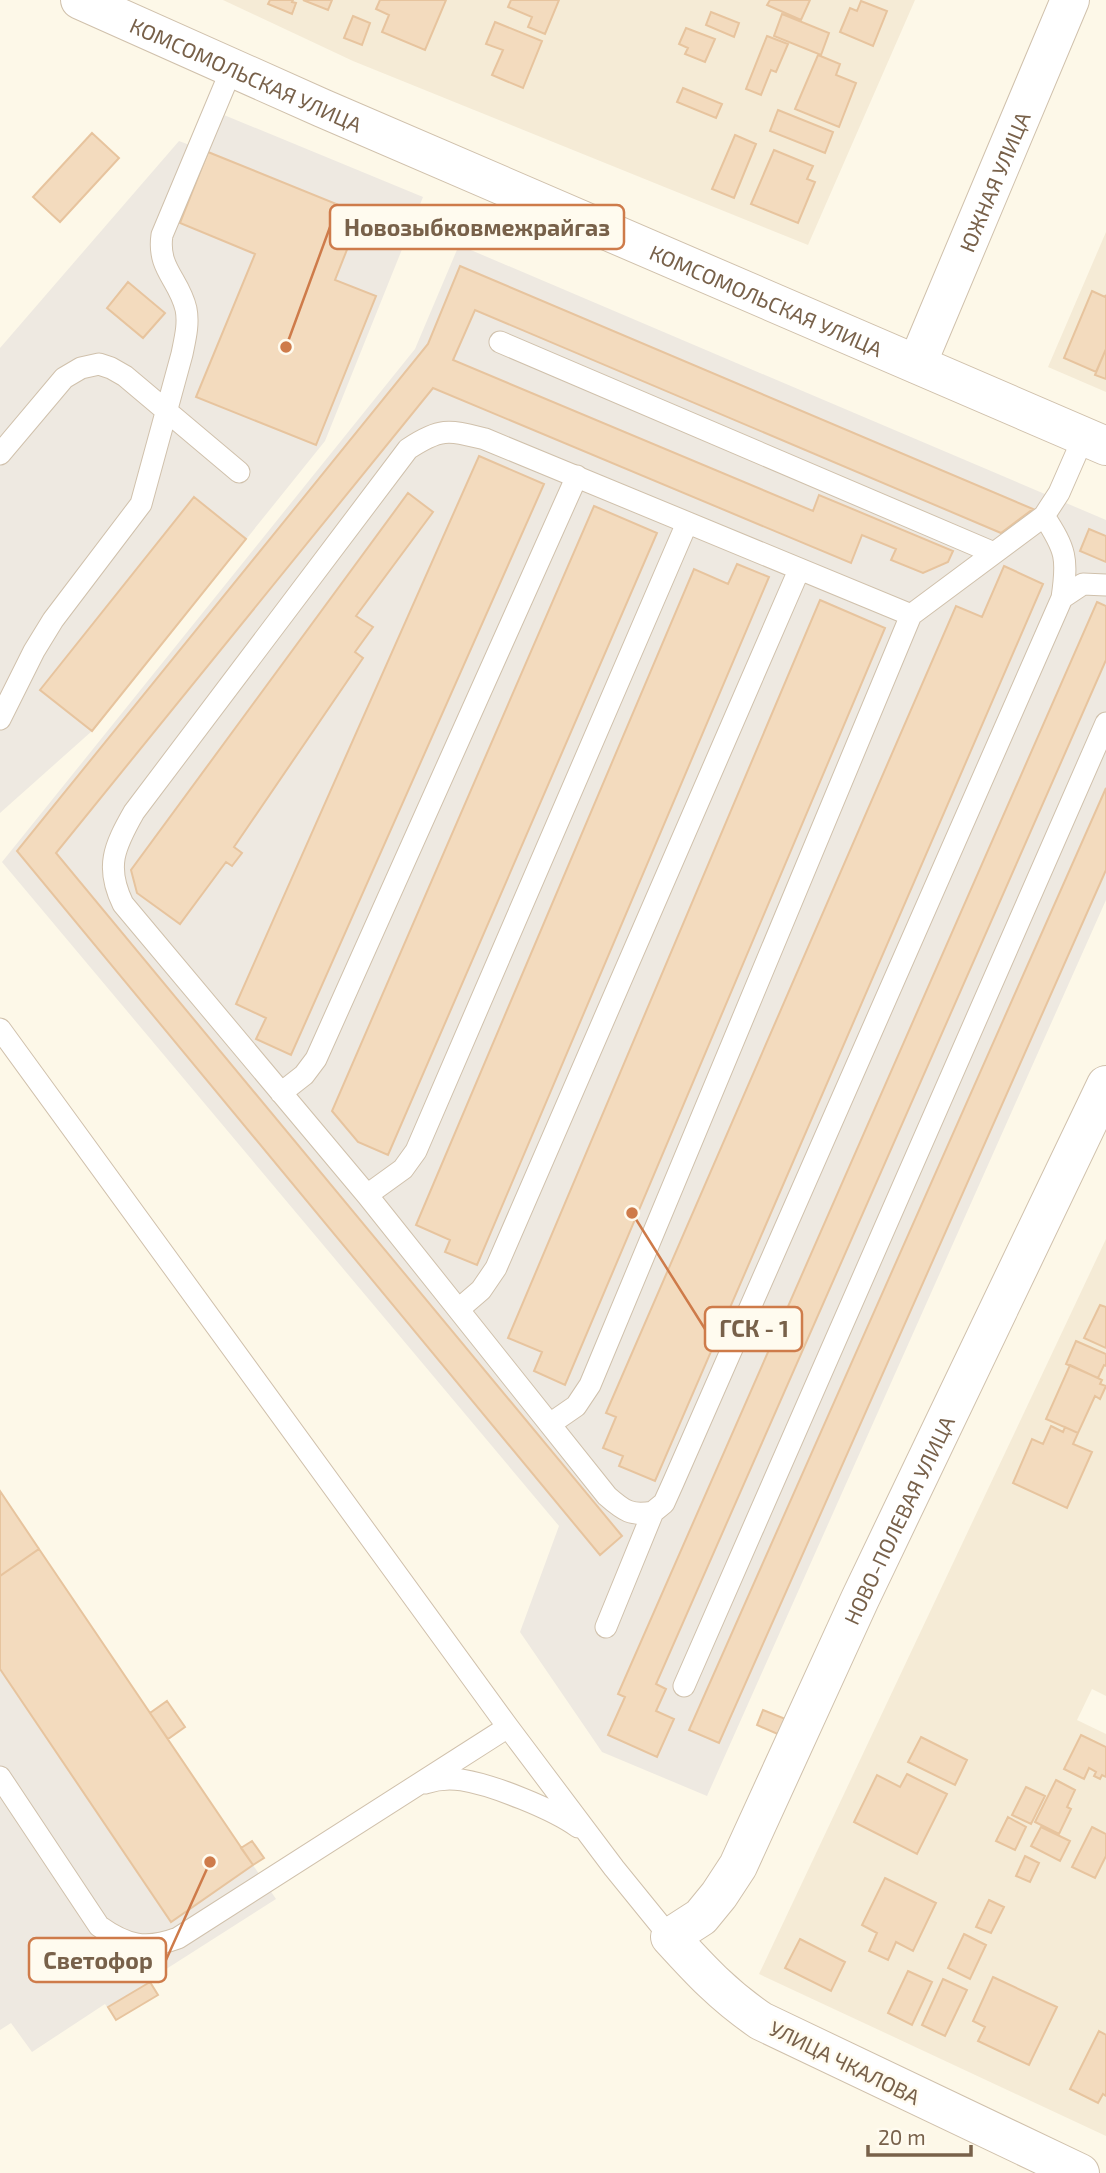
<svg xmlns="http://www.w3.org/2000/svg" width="1106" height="2173" font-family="'Exo 2',sans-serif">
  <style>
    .residential { fill: #f5ebd6 }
    .industrial { fill: #eee9e1 }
    .building { fill: #f3dbbe; stroke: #e7c49e; stroke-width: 2 }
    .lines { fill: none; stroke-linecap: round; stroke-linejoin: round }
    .service-casing { stroke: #d0c1ac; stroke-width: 23 }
    .minor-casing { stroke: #d0c1ac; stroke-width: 40 }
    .tertiary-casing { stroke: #d0c1ac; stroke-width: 40 }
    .service { stroke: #fff; stroke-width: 21 }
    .minor { stroke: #fff; stroke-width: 38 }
    .tertiary { stroke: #fff; stroke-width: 38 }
    .labels { text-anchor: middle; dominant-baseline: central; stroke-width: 5; stroke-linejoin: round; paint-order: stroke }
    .street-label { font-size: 21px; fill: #78614a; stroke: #fffbef }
    .leader { fill: none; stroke: #ce7b4a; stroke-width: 2.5 }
    .callout-dot { fill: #ce7b4a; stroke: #fffbef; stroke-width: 2.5 }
    .callout { fill: #fffbef; stroke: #ce7b4a; stroke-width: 2.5 }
    .callout-label { font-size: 23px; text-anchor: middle; font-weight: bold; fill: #78614a }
  </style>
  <rect width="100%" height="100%" fill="#fdf8e8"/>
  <!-- residential -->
  <path class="residential" d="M223,0H915L808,245L353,61Z
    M1106,232V392L1048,367Z
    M1106,1239V1696L1092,1689L1077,1720L1106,1734V2136L759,1974Z"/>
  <!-- industrial -->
  <path class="industrial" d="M224,115L423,197L325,441L92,731L0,813V348L179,141L208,152Z
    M459,245L1106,520V900L707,1796L602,1752L520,1632L559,1526L2,862L415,349Z
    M0,1491L276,1899L149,1980L158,1995L116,2020L105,2004L32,2052L11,2023L0,2030Z"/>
  <!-- building -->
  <path class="building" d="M270,0H293L292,2L296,3L292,14L268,4Z
    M303,0H332L328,10Z
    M380,0H446L425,50L382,32L389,15L376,9Z
    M511,0H559L545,34L528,27L532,17L508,7Z
    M770,0H810L801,20L767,5Z
    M861,1L887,11L873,46L840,32L850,8L857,11Z
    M711,12L739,23L734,37L706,25Z
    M782,14L829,33L821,55L774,36Z
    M353,16L370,23L362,45L344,38Z
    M495,22L542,41L523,88L492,75L503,50L486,44Z
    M686,28L715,39L705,62L685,54L688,48L679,44Z
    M767,36L788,44L776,72L771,70L761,95L746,89Z
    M818,55L840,64L836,75L856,83L839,127L795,109Z
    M683,88L722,104L716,118L677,102Z
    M778,110L833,132L825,153L770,131Z
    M92,133L119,158L60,222L33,197Z
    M735,135L756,144L734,198L712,189Z
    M774,150L813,166L807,179L815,182L798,223L751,204Z
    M208,152L361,214L335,280L376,296L316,445L196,397L255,254L180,223Z
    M460,266L1033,509L1001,533L475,310L453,360L813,511L819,495L953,551L948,562L923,573L891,560L896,549L862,535L851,563L433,388L56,853L622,1536L600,1555L17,851L428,344Z
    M128,282L165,313L143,338L107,308Z
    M1092,291L1105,297L1106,295V349L1096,372L1064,358Z
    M1106,349V379L1095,375Z
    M479,456L544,484L291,1055L256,1039L266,1018L236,1004Z
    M408,493L433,512L356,616L373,627L355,652L363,658L234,847L242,853L232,866L226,862L180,924L137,893L131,870Z
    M194,497L246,539L92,731L40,690Z
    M594,506L657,533L388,1155L358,1142L332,1111Z
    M1089,529L1106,536V562L1080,551Z
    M737,564L769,577L477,1265L445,1252L450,1240L416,1225L694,569L728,584Z
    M1004,566L1043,584L655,1481L619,1466L623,1456L603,1448L616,1417L606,1413L956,606L982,617Z
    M820,600L885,628L565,1385L534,1371L542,1352L508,1338Z
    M1097,602L1106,606V660L656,1684L666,1689L656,1711L674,1719L657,1757L608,1735L625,1697L618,1694Z
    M1106,788V870L719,1743L689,1730Z
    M1100,1305L1106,1307V1348L1084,1338Z
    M1076,1341L1106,1354V1366L1104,1365L1098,1378L1066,1364Z
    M1070,1365L1102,1380L1100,1384L1106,1386L1100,1399L1095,1396L1078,1433L1046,1419Z
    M1051,1426L1063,1432L1065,1427L1078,1433L1073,1444L1092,1452L1067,1508L1013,1483L1032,1439L1043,1444Z
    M0,1491L39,1549L0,1576Z
    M39,1549L253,1865L171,1922L0,1669V1576Z
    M167,1701L185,1727L168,1739L150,1713Z
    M763,1710L788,1720L782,1736L757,1725Z
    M1081,1735L1106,1747V1777L1102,1775L1100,1779L1094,1776L1096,1772L1089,1768L1084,1779L1064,1769Z
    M921,1737L967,1760L955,1785L908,1762Z
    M907,1774L947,1794L917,1854L854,1822L877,1775L900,1787Z
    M1056,1780L1075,1790L1067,1807L1071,1809L1059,1834L1035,1822Z
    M1026,1787L1045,1796L1031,1824L1012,1815Z
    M1008,1817L1026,1827L1015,1850L996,1841Z
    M1041,1827L1070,1841L1060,1861L1031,1846Z
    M1092,1827L1106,1834V1856L1095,1878L1072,1867Z
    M252,1841L264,1858L253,1865L241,1848Z
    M1025,1856L1039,1863L1030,1882L1016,1876Z
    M885,1878L936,1903L913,1951L896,1942L888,1960L869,1951L877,1933L862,1925Z
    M989,1900L1004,1907L991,1933L976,1927Z
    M964,1934L986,1945L970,1979L948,1968Z
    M800,1939L845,1962L831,1991L785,1968Z
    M908,1971L932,1982L912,2025L888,2013Z
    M993,1977L1057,2007L1029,2065L978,2041L985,2027L973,2021Z
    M943,1979L967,1990L945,2036L922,2025Z
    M150,1982L158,1995L116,2020L108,2007Z
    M1099,2031L1106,2035V2096L1103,2094L1098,2103L1070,2089Z"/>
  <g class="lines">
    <!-- service casing -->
    <g class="service-casing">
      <path id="service" d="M500,342L994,553
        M0,454L64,378L81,368L99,364L111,368L125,376L239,472
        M1044,516C1066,550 1068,558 1062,598
        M0,719L34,651L53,620L141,504L182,354C185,339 189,324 186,309C179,279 157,269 162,235L232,68
        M0,1029L508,1727L614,1868L670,1937
        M281,1093L304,1075L316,1059L577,476
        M367,1195L403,1169L416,1151L687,523
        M459,1309L481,1290L496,1268L799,570
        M550,1424L576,1406L590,1385L911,615
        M653,1512C631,1516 624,1511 607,1496L367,1195L123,904C105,867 114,847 134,812L408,449C441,427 449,430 485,439L911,615L1044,516L1059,493L1084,436
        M606,1627L653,1512L664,1503L673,1483L1062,598L1083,584L1106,585
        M684,1686L1106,723
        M0,1777L99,1926C127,1946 146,1950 178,1938L508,1727
        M425,1783C437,1779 450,1778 462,1780C493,1785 553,1809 578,1827"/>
    </g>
    <!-- minor casing -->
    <g class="minor-casing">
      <g id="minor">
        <path id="s1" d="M917,364L1070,0"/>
        <path id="s2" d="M1080,2173L761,2021C723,1995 700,1970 670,1937L701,1917L719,1895L738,1866L860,1599L1106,1085"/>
      </g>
    </g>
    <!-- tertiary casing -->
    <g class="tertiary-casing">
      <g id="tertiary">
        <path id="s3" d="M80,0L322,108L1106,446"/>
      </g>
    </g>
    <!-- service -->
    <use href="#service" class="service"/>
    <!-- minor -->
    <use href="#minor" class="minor"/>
    <!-- tertiary -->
    <use href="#tertiary" class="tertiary"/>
  </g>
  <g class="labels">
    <!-- street labels -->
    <g class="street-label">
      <text stroke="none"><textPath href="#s3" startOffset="182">КОМСОМОЛЬСКАЯ УЛИЦА</textPath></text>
      <text stroke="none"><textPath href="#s1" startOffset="198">ЮЖНАЯ УЛИЦА</textPath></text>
      <text stroke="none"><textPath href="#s3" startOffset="749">КОМСОМОЛЬСКАЯ УЛИЦА</textPath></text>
      <text stroke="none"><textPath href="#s2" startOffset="959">НОВО-ПОЛЕВАЯ УЛИЦА</textPath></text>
      <text transform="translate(845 2062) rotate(26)">УЛИЦА ЧКАЛОВА</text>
    </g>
  </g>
  <!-- callouts -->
  <path class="leader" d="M286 347L330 227M632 1213L705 1329M210 1862L166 1960"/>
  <g class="callout-dot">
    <circle cx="286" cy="347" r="7"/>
    <circle cx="632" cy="1213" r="7"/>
    <circle cx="210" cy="1862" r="7"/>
  </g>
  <g class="callout">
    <rect x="330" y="205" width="294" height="44" rx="7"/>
    <rect x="705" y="1307" width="97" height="44" rx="7"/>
    <rect x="29" y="1938" width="137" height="44" rx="7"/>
  </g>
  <g class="callout-label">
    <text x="477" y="236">Новозыбковмежрайгаз</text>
    <text x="754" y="1337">ГСК - 1</text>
    <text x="98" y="1969">Светофор</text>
  </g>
  <!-- scale -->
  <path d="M868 2145v10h103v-10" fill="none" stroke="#78614a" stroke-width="3.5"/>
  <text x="878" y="2145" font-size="21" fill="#78614a" stroke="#fffbef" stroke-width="5" paint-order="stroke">20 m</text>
</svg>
